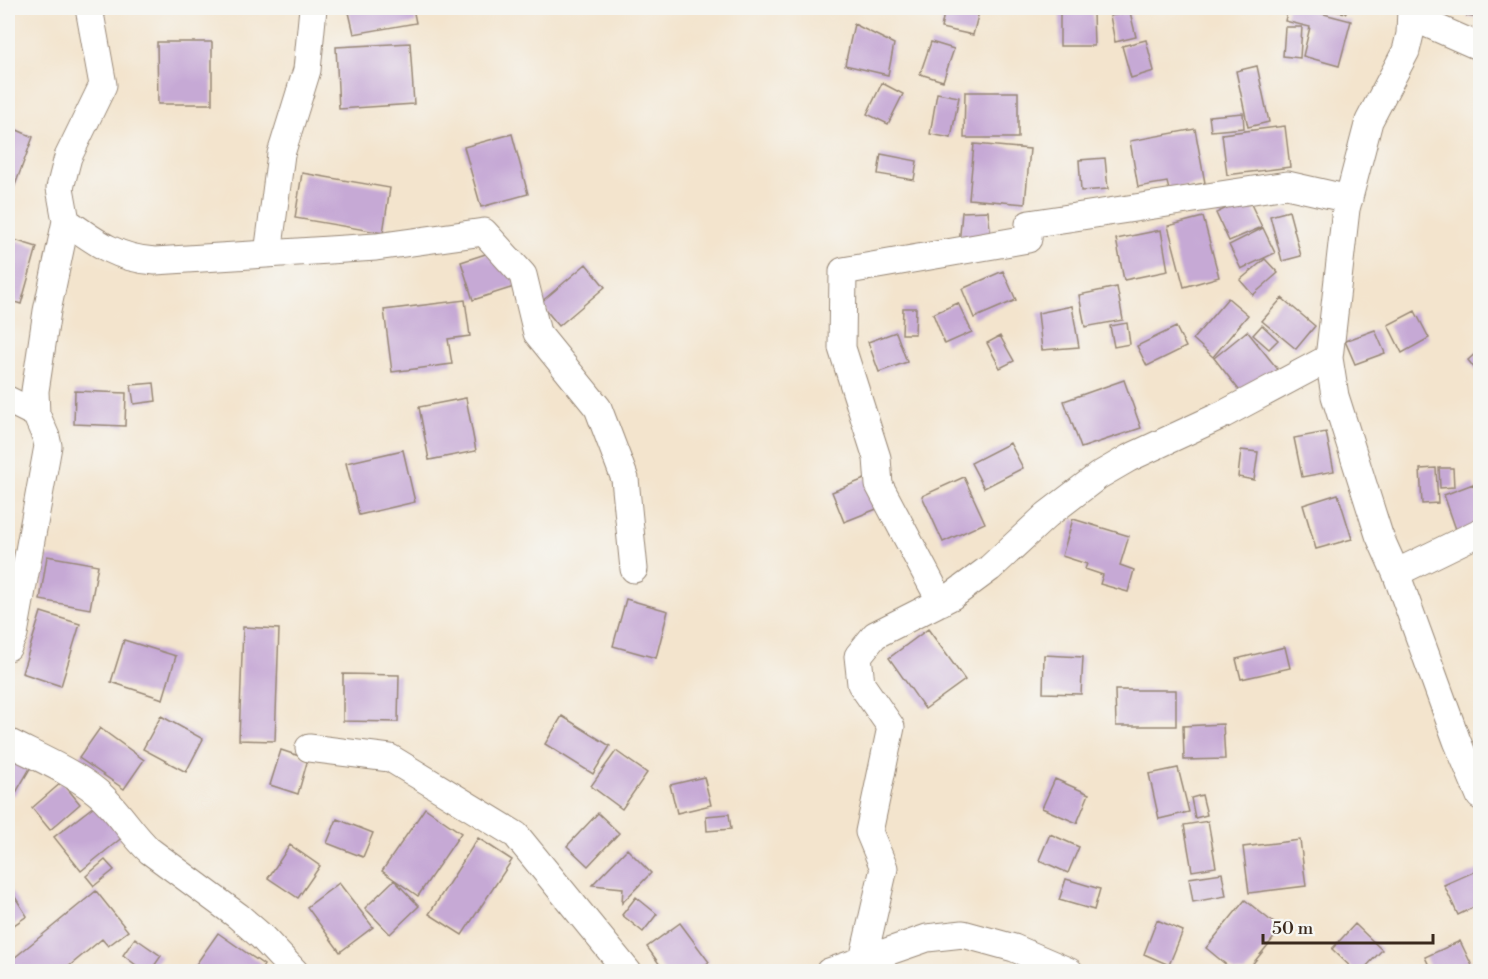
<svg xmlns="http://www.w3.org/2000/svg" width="1488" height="979" font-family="'Libre Bodoni',serif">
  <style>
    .building { fill: #c6a9d5 }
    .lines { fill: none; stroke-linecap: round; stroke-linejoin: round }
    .minor-casing { stroke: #978776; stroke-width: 29 }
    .minor { stroke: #fff; stroke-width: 27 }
  </style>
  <rect width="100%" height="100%" fill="#f6f6f2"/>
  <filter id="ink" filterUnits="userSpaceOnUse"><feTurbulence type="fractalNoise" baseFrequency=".0167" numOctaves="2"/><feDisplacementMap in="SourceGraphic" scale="12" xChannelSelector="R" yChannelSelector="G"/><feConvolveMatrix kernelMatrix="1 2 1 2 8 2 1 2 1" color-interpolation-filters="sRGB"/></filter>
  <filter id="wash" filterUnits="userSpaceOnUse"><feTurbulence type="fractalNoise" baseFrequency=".008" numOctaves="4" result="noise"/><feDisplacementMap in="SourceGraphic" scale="24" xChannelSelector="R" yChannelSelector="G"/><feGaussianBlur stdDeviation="1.35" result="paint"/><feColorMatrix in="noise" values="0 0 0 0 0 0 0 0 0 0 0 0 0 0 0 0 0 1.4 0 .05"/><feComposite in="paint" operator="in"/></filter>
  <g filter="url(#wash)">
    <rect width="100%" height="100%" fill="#f3e4cd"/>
    <g id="blocks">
      <!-- building -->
      <path class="building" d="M348,8H413L416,23L354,34Z
        M945,8H980L973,35L941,28Z
        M1288,8H1301L1351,21L1339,66L1303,56L1310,27L1285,21Z
        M1316,8H1347L1346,13Z
        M1468,8H1480V18L1467,16Z
        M1130,12L1136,37L1115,42L1110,16Z
        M1060,13H1093L1094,46H1060Z
        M854,24L894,44L888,75L845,65Z
        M1285,27H1302L1300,58L1283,56Z
        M1146,40L1154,71L1131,78L1122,46Z
        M157,42H212V104H158Z
        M931,42L954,49L943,81L920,74Z
        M410,43L414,104L339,109L336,47Z
        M1257,66L1269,122L1248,127L1236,71Z
        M882,83L903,94L888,124L867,114Z
        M965,92H1018V138H964Z
        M937,93L959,97L951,138L930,134Z
        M1243,113L1244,128L1211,131L1209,116Z
        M8,126L33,137L8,204Z
        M1285,126L1290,167L1227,175L1222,134Z
        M1195,129L1205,183L1169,190L1167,182L1138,187L1130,141Z
        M512,134L528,194L481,207L464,147Z
        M974,144L1030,149L1025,204L969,199Z
        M881,154L917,161L914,180L878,174Z
        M1105,158L1108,189L1081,191L1079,160Z
        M302,173L390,188L383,233L295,218Z
        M1248,198L1262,227L1229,241L1216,213Z
        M988,211L992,247L959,245L962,212Z
        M1289,211L1301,256L1282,261L1270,216Z
        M1203,217L1219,277L1184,287L1168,226Z
        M1263,228L1275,253L1241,269L1229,245Z
        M1161,230L1168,271L1124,280L1116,239Z
        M8,238L37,247L21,304L8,300Z
        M504,248L517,286L473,300L461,262Z
        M1265,259L1278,273L1253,295L1240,280Z
        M586,264L605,287L559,326L540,303Z
        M1003,271L1016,300L974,318L962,289Z
        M1117,287L1123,320L1085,327L1079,295Z
        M1228,298L1248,315L1213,357L1193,339Z
        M1282,298L1315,326L1296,349L1262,321Z
        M465,300L470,336L448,339L452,364L392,372L384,310Z
        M958,303L972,332L945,344L933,314Z
        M1072,306L1079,347L1042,350L1038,313Z
        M903,308H916L915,334H902Z
        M1415,311L1429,338L1402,353L1388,325Z
        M1127,323L1130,344L1114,347L1110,326Z
        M1262,325L1278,340L1269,349L1253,335Z
        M1176,327L1186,347L1147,366L1137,346Z
        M1375,330L1385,353L1355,364L1345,341Z
        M1247,331L1280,372L1246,399L1214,358Z
        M896,332L907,362L879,372L868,342Z
        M1000,336L1014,361L1000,368L987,343Z
        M1479,350L1480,352V375L1468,360Z
        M1124,380L1141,428L1081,448L1064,401Z
        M154,383L156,401L134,404L131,385Z
        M75,391L126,393L125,426L74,424Z
        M466,398L476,451L429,460L419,407Z
        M1326,432L1334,471L1302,477L1294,438Z
        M1010,443L1023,468L984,488L971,463Z
        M403,450L415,502L359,515L346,463Z
        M1241,450L1258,452L1254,480L1238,477Z
        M1436,468L1438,503L1422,504L1420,469Z
        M1439,468H1453L1454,487L1440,488Z
        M964,477L985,523L943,542L922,496Z
        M867,478L879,508L844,522L832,492Z
        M1473,484L1480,504V530L1459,538L1444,495Z
        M1338,494L1352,539L1316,549L1303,505Z
        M1073,519L1129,536L1120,565L1134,570L1128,592L1100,584L1103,575L1085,569L1087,564L1062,556Z
        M47,556L98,565L90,609L40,600Z
        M626,599L668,611L656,658L613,646Z
        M41,612L80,624L61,686L22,673Z
        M243,627L279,629L275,741L239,740Z
        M928,629L965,680L925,709L889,658Z
        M124,640L176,656L163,699L111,682Z
        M1285,647L1290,668L1241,679L1236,659Z
        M1044,655L1083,657L1081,694L1043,693Z
        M343,674L399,675L398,722L343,721Z
        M1115,690H1176V726H1116Z
        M161,716L203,739L186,772L143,749Z
        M562,716L610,746L593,774L545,744Z
        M1223,724L1225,759L1184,760L1183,726Z
        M100,728L144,760L124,789L79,758Z
        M8,750L32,765L14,796L8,792Z
        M281,750L308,759L298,794L270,785Z
        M616,751L647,773L622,809L591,786Z
        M1178,768L1189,812L1159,819L1149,774Z
        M704,777L711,805L677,813L670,785Z
        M1055,779L1089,794L1077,823L1042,808Z
        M62,782L80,804L50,830L32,808Z
        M1202,795L1207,815L1195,818L1191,798Z
        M98,803L124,836L81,871L54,837Z
        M425,808L461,833L418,896L382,871Z
        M598,813L619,833L588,866L567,846Z
        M729,814L731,829L707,831L706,816Z
        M337,819L373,833L363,857L327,843Z
        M1208,821L1216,867L1192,871L1184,825Z
        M1050,834L1079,847L1068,873L1039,860Z
        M478,838L512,860L462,935L429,914Z
        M1300,840L1306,886L1249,893L1243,847Z
        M290,845L320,866L298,898L268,878Z
        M627,849L651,873L622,903L623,888L592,885Z
        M105,860L114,870L94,886L86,876Z
        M1480,869V904L1458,915L1444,885Z
        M1222,873L1226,896L1193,902L1189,878Z
        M1066,879L1100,889L1094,910L1059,900Z
        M394,880L419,906L390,934L365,908Z
        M339,883L373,927L340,952L307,907Z
        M8,886L27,916L8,929Z
        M96,891L128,931L108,946L102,939L62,972H9L8,963Z
        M636,897L657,914L643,932L622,915Z
        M1245,900L1281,929L1246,972H1235L1206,948Z
        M1157,920L1183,931L1169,965L1144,954Z
        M680,923L709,962L696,972H665L647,947Z
        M1355,924L1382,950L1361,972H1356L1332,949Z
        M218,933L264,965L260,972L192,970Z
        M135,938L161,956L150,972H145L123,955Z
        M1460,941L1475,972H1432L1425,957Z"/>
    </g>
  </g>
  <g filter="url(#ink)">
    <use href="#blocks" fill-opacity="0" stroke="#978776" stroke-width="1.5"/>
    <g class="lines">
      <!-- minor casing -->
      <g class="minor-casing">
        <path id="minor" d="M1411,8L1410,34L1406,51L1369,121L1346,209L1329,358L1335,396L1379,535L1396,573L1457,741L1480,796
          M1412,17L1480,47
          M66,221C95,242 118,259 155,261L376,247L484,232L523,275L537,333L598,408L625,479L634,569
          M268,254L281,154L307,70L313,8
          M8,400L36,414
          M1396,573L1480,532
          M941,602L879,485L877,458L842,348L843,271L1028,239L1029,224L1287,185L1349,199
          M8,647L14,634L48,446L46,437L36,414L35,391L47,311L66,221L60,188L68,157L103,85L89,8
          M8,742C37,757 71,771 97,792C118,809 130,833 150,851L238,916L261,936L295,972
          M309,748L390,758L516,835L628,972
          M863,960L884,868L869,832L891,727L861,684L858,656L875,635L952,596L990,568L1047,515L1098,476L1129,458L1224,414L1329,358
          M829,972L927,938L963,934L1014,948L1070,972"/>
      </g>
      <!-- minor -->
      <use href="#minor" class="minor"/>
    </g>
  </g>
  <!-- margin -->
  <rect width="1488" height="979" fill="none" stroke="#f6f6f2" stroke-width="30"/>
  <!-- scale -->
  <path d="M1263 934v9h170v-9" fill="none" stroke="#3b2a1e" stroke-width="3"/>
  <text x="1272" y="934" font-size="18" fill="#3b2a1e" stroke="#f6f6f2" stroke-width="4.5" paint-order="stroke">50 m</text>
</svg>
